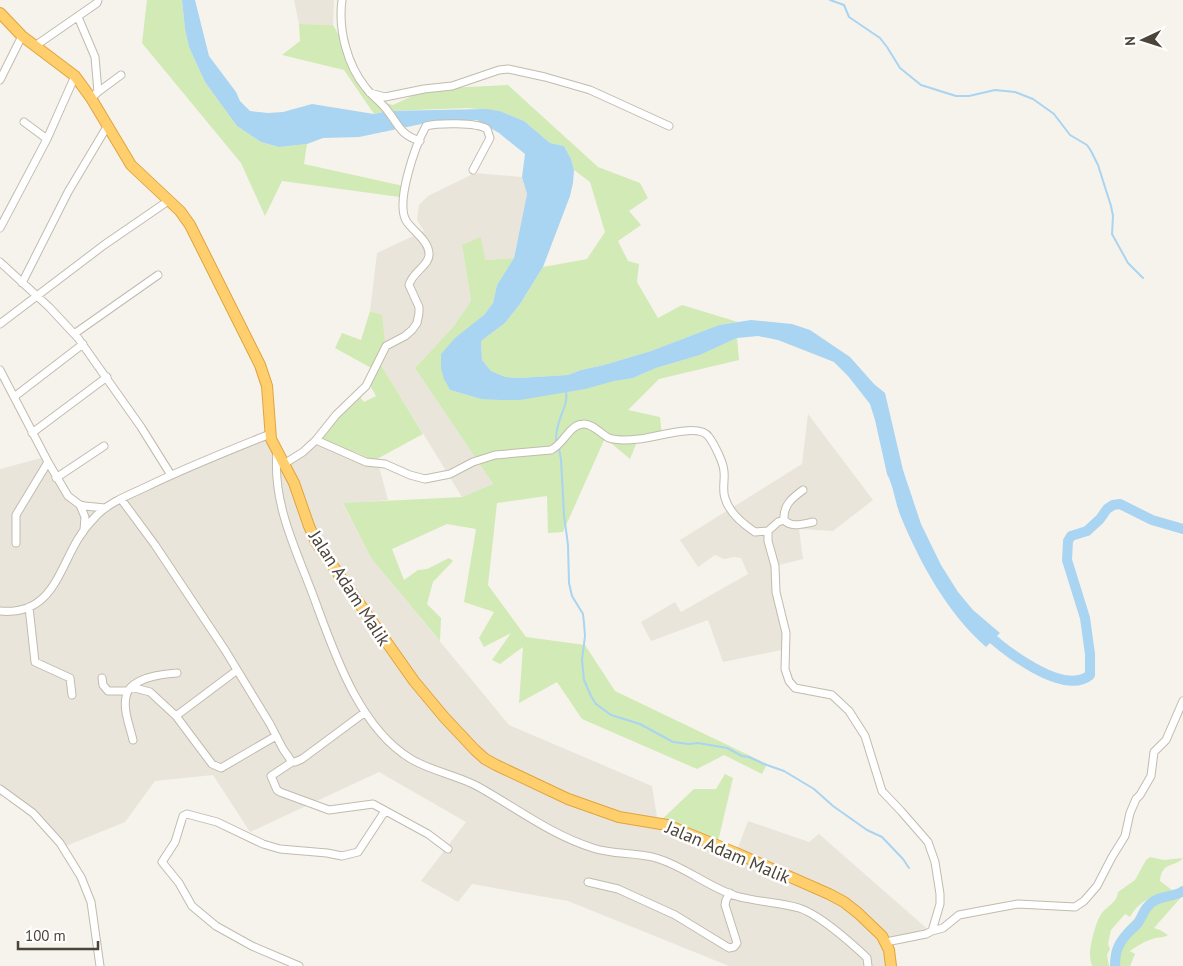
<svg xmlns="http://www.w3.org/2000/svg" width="1183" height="966" font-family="'PT Sans',sans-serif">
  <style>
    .residential { fill: #eae5da }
    .green { fill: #d2eab5 }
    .water { fill: #a9d4f2 }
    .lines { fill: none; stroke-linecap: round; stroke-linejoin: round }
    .stream { stroke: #a9d4f2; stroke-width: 2 }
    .river { stroke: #a9d4f2; stroke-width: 10 }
    .minor-casing { stroke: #c2bbae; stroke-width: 9 }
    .highway-casing { stroke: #e0a43c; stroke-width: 12 }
    .minor { stroke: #fff; stroke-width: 7 }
    .highway { stroke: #ffcf6e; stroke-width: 10 }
    .labels { text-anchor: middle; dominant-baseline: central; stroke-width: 5; stroke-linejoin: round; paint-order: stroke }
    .street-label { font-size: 18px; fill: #4b4439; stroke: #fff }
  </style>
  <rect width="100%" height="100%" fill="#f6f3ec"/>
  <!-- residential -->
  <path class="residential" d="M294,0H334L333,25L299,24Z
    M475,173L522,177L527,194L514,258L485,260L462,245L471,301L453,327L415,368L493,484L462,497L378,360L382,315L370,311L377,253L424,231L417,220L419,205L428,196Z
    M808,414L873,500L833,531L799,529L803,559L775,566L786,649L723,662L708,620L651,641L641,622L675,602L681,612L748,574L741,558L734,557L724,559L715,555L698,567L680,540L802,464Z
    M271,434L285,463L317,437L337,448L356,452L368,458L377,459L388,500L343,504L371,558L509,725L652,786L658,823L736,853L748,821L809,842L819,834L932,933L888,942L892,966H729L568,901L472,884L458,902L421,881L466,822L379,772L250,832L213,775L155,781L125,822L66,846L54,830L7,790L0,797V469L45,457L79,507L91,511L104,512L122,500Z"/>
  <!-- green -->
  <path class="green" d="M147,0H182L185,29L189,47L205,82L237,126L261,142L279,147L307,144L304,164L408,187L407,198L282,181L265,216L241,163L142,43Z
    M299,24L333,25L375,100L393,105L427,89L508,85L598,167L640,183L648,198L629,211L641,225L618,241L628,261L639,264L637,282L658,318L682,305L738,322L719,325L651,351L604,365L581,370L568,375L519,378L504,377L491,371L482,360L481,341L505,323L520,304L543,267L587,259L605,232L590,182L574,170L571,159L564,146L550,143L524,121L500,111L467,108L388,111L374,114L344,70L282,55L300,41Z
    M481,237L485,260L514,258L497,285L493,303L484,315L441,354C441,369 443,377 450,390L481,399L633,378L656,368L700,355L737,338L739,360L659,379L628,410L660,417L662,436L638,439L630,459L605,438L563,532L548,533L547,496L497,503L488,585L526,637L585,645L615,691L767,764L762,774L724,755L697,769L582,719L557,682L519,703L523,647L500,664L492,660L511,633L484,647L479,638L494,612L464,602L476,529L447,524L392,549L404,580L418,570L427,569L449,558L453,561L433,582L427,604L441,618L440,641L371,558L343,503L462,497L493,484L415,368L453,327L471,301L462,245Z
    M370,311L382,315L385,343L378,360L423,434L377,459L368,458L356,452L337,448L317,437L357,393L364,402L376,396L368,382L373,369L335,348L342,333L361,340Z
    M725,774L733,778L717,846L658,823L694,789H716Z
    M1150,857L1164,860L1183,858C1174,868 1162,861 1160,881L1172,890L1165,895H1162C1147,898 1138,903 1130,917L1125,914L1111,930L1108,944L1110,949L1107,955L1109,966H1092C1091,963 1090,958 1090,954C1090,945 1096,920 1102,913C1108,905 1117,903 1118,892L1135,880L1146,860Z
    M1183,891V895L1154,928L1160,930L1168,935C1163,938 1161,937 1156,938C1146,940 1137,946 1130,951L1135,954L1130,966H1120C1119,957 1116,947 1119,939C1125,921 1165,894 1183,891Z"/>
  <!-- water -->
  <path class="water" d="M182,0H195L209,56L236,92L240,101L250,111L268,113L283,112L312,104L374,114L388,111L486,109L500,111L524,121L550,143L564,146L571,159L574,170L573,183L570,196L543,267L520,304L505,323L481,341L482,360L491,371L505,377L519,378L568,375L581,370L604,365L651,351L719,325L751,320L792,324L810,330L850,357L874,384L885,393L903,470L921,524L941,565L958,592L973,610L1000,633L986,647C948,614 920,563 901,517C895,503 894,487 887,474L875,420L870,404L848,376L834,362L778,340L758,336L737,338L700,355L656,368L633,378L614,381L585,389L520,400H502L481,399L450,390L444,379L441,368V354L455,338L484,315L493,303L497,285L514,258L527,194L522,177L525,154L499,133L477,120L431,122L359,137L323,138L307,144L279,147L261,142L237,126L205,82L189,47L185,29Z"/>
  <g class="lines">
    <!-- stream -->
    <path class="stream" d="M830,0L844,5L849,17L880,38L887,47L900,68L921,85L956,96H969L995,90L1015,92L1033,99L1054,114L1070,135L1087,145L1091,151L1098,165L1111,206L1113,216L1112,234L1128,263L1143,278
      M556,442C556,435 557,428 559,422C562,411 568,403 566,391
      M559,449L561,459L564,515L568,545L569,583L572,596L583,614L584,623L585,636L582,660L584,680L591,696L596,704L611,715L640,724L673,742L689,744L698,743L727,748L742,756L749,757L764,764L784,771L814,789L833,806L867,830L882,837L903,859L909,868"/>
    <!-- river -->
    <path class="river" d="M983,630C1003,649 1063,697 1090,675V654L1085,618L1067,560L1068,541L1071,536L1087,531L1100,519L1107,509L1113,505L1120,504L1152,520L1183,529
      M1115,966C1115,952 1118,944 1127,934C1130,930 1135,927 1138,923C1143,915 1145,906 1154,901C1163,895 1175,897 1183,891"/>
    <!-- minor casing -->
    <g class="minor-casing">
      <path id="minor" d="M342,0C338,29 347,65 366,88C372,96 381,102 387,110C399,125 400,135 420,141
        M78,17L95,57L98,92L91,98
        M35,46L97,3L98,0
        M0,80L22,36
        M98,92L121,75
        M370,93L385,97L424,89L452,86L499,70L508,69L545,77L590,90L669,126
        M24,122L47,139
        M0,228L47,139L75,76
        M0,262L49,307L78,338L141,427L171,475
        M22,283L68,192L108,125
        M0,324L104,245L168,201
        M74,334L158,275
        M0,370L48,462L68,496L80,505L85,506L105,508
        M14,397L83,344
        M32,433L107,377
        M316,440L336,415L366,386L386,346L405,336L412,330L417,323L419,313V307L409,285C412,272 430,265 429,254C429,241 414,232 407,222C394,204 416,144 426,126C437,123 477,122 487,129L490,138L473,170
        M277,452C272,507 299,555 317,606C336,658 361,729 411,759C431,771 456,775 477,786C515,807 551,835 593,848C613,855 636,852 656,858C684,866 708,887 736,896C757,902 779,902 799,908C818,914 849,941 864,955L867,958L868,966
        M284,464L303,452L316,440L366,462L385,464L410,475L425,479L450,474L473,462L495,455L551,450C564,444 569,425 583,424C592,423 601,434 609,438C618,441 630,440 639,439C655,438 699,422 709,437C714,444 724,463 724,472C725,480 722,490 725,498C729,513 743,524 755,532L768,531V541L775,566L776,592L786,633L785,669L789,681L795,688L832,695L849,711L865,736L882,791L901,811L928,842L935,862L940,894V904L932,931L926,934L886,942
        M56,478L104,446
        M121,499L155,545L225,650L270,724L283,749L292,762H295L302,759L364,713
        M80,505L85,517L84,530
        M784,520C783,505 792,498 803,490
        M768,531L778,522L784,520C792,528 802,524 813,522
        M16,543V515L48,462
        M29,607L35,662L70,678L72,695
        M0,611C51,616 58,572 78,539C83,531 90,522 97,515C110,502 129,495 146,487C187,467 228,451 270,434
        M102,678L103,685L108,691H128
        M131,687L150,692L176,716L212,764L221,768L276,736
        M176,716L236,671
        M133,740C130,727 123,710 126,697C129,678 162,674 177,673
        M292,762L271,776L277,790L280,792L329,810L373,804L428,834L448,849
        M0,789L33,813L60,843L81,877L91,902L100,966
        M588,882L618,889L675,915L729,948L734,947L737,943L725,905L726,900L730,893
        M932,931L943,928L959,915L980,911L1018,904L1075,907L1084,901L1097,886L1112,857L1125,836L1130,813L1136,799L1140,795L1151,776L1154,752L1166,740L1183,701
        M299,966L252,946L216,926L192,906L179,883L162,862L175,842L183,816L187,814L217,822L263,844L280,849L327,853L342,856L358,852L385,811"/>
    </g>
    <!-- highway casing -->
    <g class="highway-casing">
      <path id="highway" d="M0,13L22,36L75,76L91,98L131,165L180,211L190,225L260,365L267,386L271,439L294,483L309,526L316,542L414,681L444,717L475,750L485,759L496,765L568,799L619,817L667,825L736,853L829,894L844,902L858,913L882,936L889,950L891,966"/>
    </g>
    <!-- minor -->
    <use href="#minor" class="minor"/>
    <!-- highway -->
    <use href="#highway" class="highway"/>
  </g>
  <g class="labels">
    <!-- street labels -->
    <g class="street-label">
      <text transform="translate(350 588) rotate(57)">Jalan Adam Malik</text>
      <text transform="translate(728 852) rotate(23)">Jalan Adam Malik</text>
    </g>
  </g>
  <!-- north arrow -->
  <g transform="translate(1143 40) rotate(266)" stroke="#ffffff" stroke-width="4" paint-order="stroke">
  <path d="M0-4L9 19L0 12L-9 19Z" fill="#4b4439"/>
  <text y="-8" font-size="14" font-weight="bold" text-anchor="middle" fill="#4b4439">N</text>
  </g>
  <!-- scale -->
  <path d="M18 941v8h80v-8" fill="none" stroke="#4b4439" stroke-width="2.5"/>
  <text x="25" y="941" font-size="15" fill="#4b4439" stroke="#ffffff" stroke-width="4" paint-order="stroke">100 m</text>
</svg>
